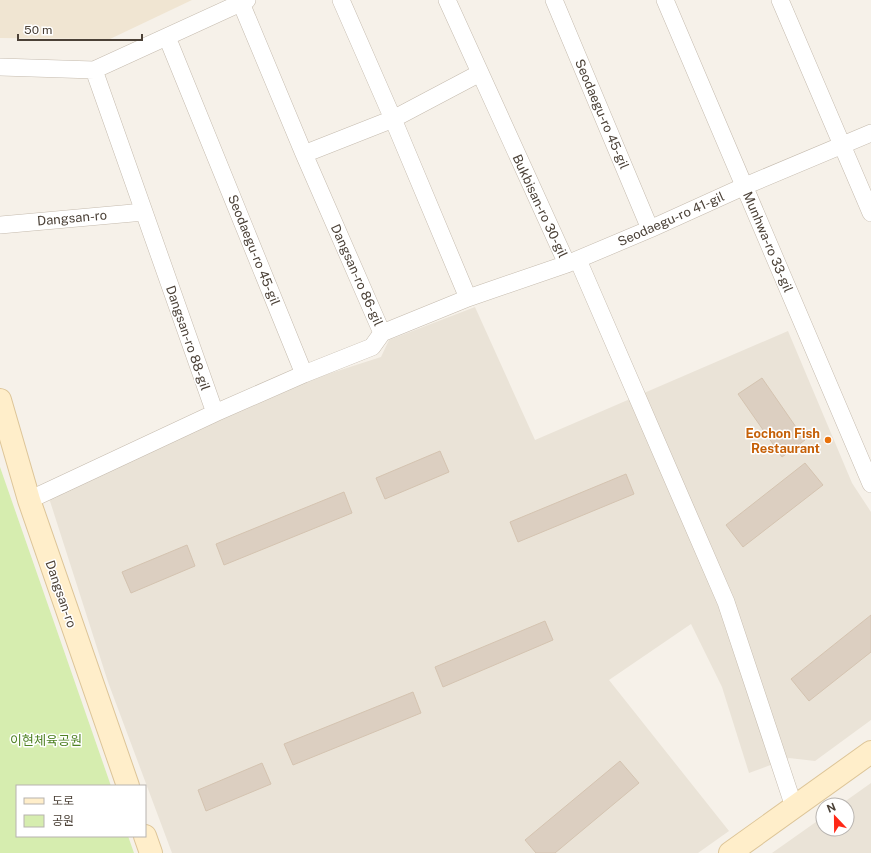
<svg xmlns="http://www.w3.org/2000/svg" width="871" height="853" font-family="'Public Sans','Noto Sans KR',sans-serif">
  <style>
    .residential { fill: #eae3d7 }
    .education { fill: #f0e5d2 }
    .green { fill: #d6edaf }
    .building { fill: #dccfc1; stroke: #d4c3b0 }
    .lines { fill: none; stroke-linecap: round; stroke-linejoin: round }
    .street-casing { stroke: #c5bbae; stroke-width: 18 }
    .secondary-casing { stroke: #ddc598; stroke-width: 24 }
    .street { stroke: #fff; stroke-width: 17 }
    .secondary { stroke: #ffeeca; stroke-width: 22 }
    .food-dot { fill: #e8710a; stroke: #fff; stroke-width: 1.5 }
    .labels { text-anchor: middle; dominant-baseline: central; stroke-width: 3; stroke-linejoin: round; paint-order: stroke }
    .street-label { font-size: 13px; fill: #4b4137; stroke: #fff }
    .food-label { font-size: 13px; font-weight: bold; fill: #c56008; stroke: #fff; text-anchor: end }
    .park-label { font-size: 13px; fill: #4f8224; stroke: #fff }
  </style>
  <rect width="100%" height="100%" fill="#f6f1e9"/>
  <!-- residential -->
  <path class="residential" d="M475,307L535,440L788,331L852,483L871,512V720L815,761L789,758L749,773L722,687L691,624L609,680L729,831L698,853H172L108,682L49,498L300,383L381,357L389,340Z
    M871,783V853H772L823,817V829H847V805H840Z"/>
  <!-- education -->
  <path class="education" d="M0,0H192L110,39L0,38Z"/>
  <!-- green -->
  <path class="green" d="M0,467L111,786H17V836H128L134,853H0Z"/>
  <!-- building -->
  <path class="building" d="M762,378L805,440L782,457L738,394Z
    M440,451L449,472L385,499L376,478Z
    M805,463L823,485L743,547L726,525Z
    M626,474L634,494L518,542L510,522Z
    M344,492L352,513L224,565L216,544Z
    M187,545L195,566L131,593L122,572Z
    M871,615V652L809,701L791,679Z
    M545,621L553,640L443,687L435,667Z
    M413,692L421,713L293,765L284,744Z
    M620,761L639,783L555,853H536L525,840Z
    M262,763L271,784L206,811L198,790Z"/>
  <g class="lines">
    <!-- street casing -->
    <g class="street-casing">
      <path id="street" d="M341,0L393,119L468,298
        M447,0L567,264
        M554,0L650,229
        M665,0L871,484
        M780,0L871,213
        M241,3L304,154L382,333
        M167,37L304,374
        M0,67L94,70L247,0
        M304,154L393,119L480,73
        M0,225L144,212
        M578,260L726,602L794,807
        M382,333L468,298L567,264L650,229L745,186L871,133
        M215,413L304,374L372,347L382,333
        M29,500L215,413L94,70"/>
    </g>
    <!-- secondary casing -->
    <g class="secondary-casing">
      <path id="secondary" d="M0,400L29,500L128,786
        M145,836L151,853
        M730,853L871,752"/>
    </g>
    <!-- street -->
    <use href="#street" class="street"/>
    <!-- secondary -->
    <use href="#secondary" class="secondary"/>
  </g>
  <!-- markers -->
  <circle class="food-dot" cx="828" cy="440" r="4"/>
  <g class="labels">
    <!-- street labels -->
    <g class="street-label">
      <text transform="translate(602 114) rotate(67)">Seodaegu-ro 45-gil</text>
      <text transform="translate(540 206) rotate(65)">Bukbisan-ro 30-gil</text>
      <text transform="translate(72 218) rotate(-5)">Dangsan-ro</text>
      <text transform="translate(671 219) rotate(-24)">Seodaegu-ro 41-gil</text>
      <text transform="translate(768 242) rotate(67)">Munhwa-ro 33-gil</text>
      <text transform="translate(254 250) rotate(68)">Seodaegu-ro 45-gil</text>
      <text transform="translate(357 275) rotate(66)">Dangsan-ro 86-gil</text>
      <text transform="translate(188 338) rotate(71)">Dangsan-ro 88-gil</text>
      <text transform="translate(61 594) rotate(71)">Dangsan-ro</text>
    </g>
    <!-- food labels -->
    <g class="food-label">
      <text x="820" y="433">Eochon Fish<tspan x="820" dy="15">Restaurant</tspan></text>
    </g>
    <!-- park labels -->
    <g class="park-label">
      <text x="46" y="740">이현체육공원</text>
    </g>
  </g>
  <!-- legend -->
  <rect x="16" y="785" width="130" height="52" fill="#ffffff" stroke="#b7b3af"/>
  <rect x="24" y="798" width="20" height="6" fill="#ffeeca" stroke="#b7b3af"/>
  <text x="52" y="805" font-size="12" fill="#4b4137">도로</text>
  <rect x="24" y="815" width="20" height="12" fill="#d6edaf" stroke="#b7b3af"/>
  <text x="52" y="825" font-size="12" fill="#4b4137">공원</text>
  <!-- north arrow -->
  <g transform="translate(835 817) rotate(338)"><circle r="19" fill="#ffffff" stroke="#b7b3af"/>
  <path d="M0-3L7 15L0 10L-7 15Z" fill="#ff2817"/>
  <text y="-6" font-size="11" font-weight="bold" text-anchor="middle" fill="#4b4137">N</text>
  </g>
  <!-- scale -->
  <path d="M18 34v6h124v-6" fill="none" stroke="#4b4137" stroke-width="2"/>
  <text x="24" y="34" font-size="12" fill="#4b4137" stroke="#ffffff" stroke-width="3" paint-order="stroke">50 m</text>
</svg>
